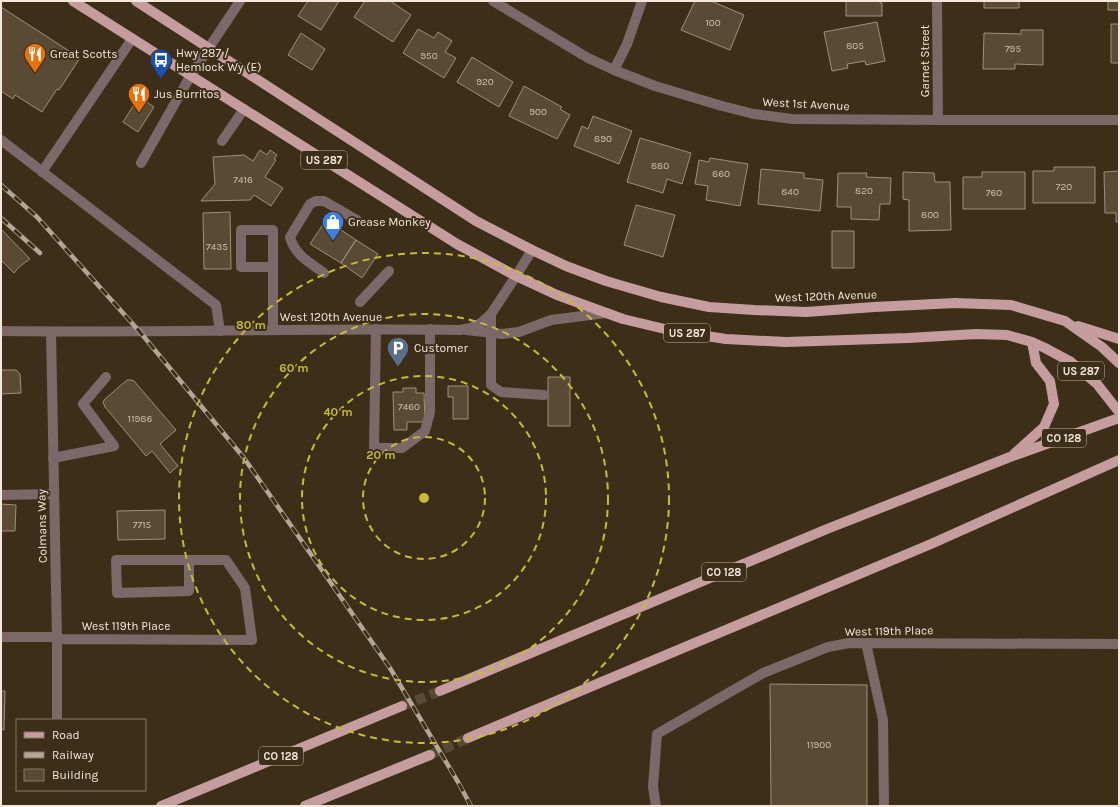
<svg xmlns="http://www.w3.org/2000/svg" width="1120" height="807" font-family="Karla,sans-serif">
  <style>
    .building { fill: #5a4a33; stroke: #a29078 }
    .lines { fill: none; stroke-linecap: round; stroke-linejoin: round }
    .primary-tunnel { stroke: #584a36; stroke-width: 10; stroke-dasharray: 10 5; stroke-linecap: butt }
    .lane { stroke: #7c6868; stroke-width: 10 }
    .street { stroke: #7c6868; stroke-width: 10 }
    .primary { stroke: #c69d9e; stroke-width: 10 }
    .rail-casing { stroke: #b2a797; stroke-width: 4.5 }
    .rail { stroke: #3d2e19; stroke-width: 3; stroke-dasharray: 9; stroke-linecap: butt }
    .ring { fill: none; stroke: #c7bb3c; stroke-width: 2; stroke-dasharray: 7 5 }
    .labels { text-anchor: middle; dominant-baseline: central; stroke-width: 4; stroke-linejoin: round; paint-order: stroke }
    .number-label { font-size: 10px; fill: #ccc0b1 }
    .shield { fill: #3d2e19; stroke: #bcb0a1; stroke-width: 1 }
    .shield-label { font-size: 11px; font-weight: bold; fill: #f2e8db }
    .poi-label { font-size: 12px; fill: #f2e8db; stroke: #3d2e19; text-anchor: start }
    .street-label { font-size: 12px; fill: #f2e8db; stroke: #3d2e19 }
    .centre { fill: #c7bb3c; stroke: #3d2e19; stroke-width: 2 }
    .ring-label { font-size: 12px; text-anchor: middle; font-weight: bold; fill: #c7bb3c; stroke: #3d2e19; stroke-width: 4; stroke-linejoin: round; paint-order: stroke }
  </style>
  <rect width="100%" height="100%" fill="#3d2e19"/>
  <!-- building -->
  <path class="building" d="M308,1H339L321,30L298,16Z
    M365,1H390L411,15L393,42L354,17Z
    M695,1H711L744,15L730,50L681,30Z
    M846,1H880V3H882V16H846Z
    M984,1H1019V8H984Z
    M1108,1H1119V10H1108Z
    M1,7L80,58L59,90L57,89L42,112L15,95L13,99L1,91Z
    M877,22L885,61L866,65L865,61L847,64L848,68L832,71L824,32Z
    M1111,24H1119V63H1111Z
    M418,29L434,38L438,32L452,41L445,52L456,58L444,78L403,53Z
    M1021,30H1043V65L1015,64V69H983L984,33L1021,34Z
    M301,33L325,49L312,70L288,55Z
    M472,57L513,82L499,107L457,82Z
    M524,86L562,107L560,109L570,115L557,139L509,116Z
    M139,97L154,107L138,132L123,122Z
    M593,116L632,131L619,164L574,146L582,126L588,129Z
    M640,138L691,153L682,184L667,179L663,193L627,182Z
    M260,150L267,155L270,150L277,155L274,159L276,160L265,177L283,188L271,206L254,195L250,200L201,201L215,184L213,157L244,155L253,161Z
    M710,158L748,164L740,206L706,200L708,186L695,184L699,160L709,162Z
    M1054,167H1095V203H1033V171H1054Z
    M761,169L804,173V178L823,180L820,211L758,204Z
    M1119,171V222H1116V213H1105L1104,172Z
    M903,172L934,173L935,182H950L951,230L909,231V200L903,199Z
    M982,172H1025V209H963V177H982Z
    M838,173H867L866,177L891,178L890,204H880L879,220L851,219V207H837Z
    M636,205L675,215L663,257L624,245Z
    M230,212L231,269H204L203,213Z
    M326,220L356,240L341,263L310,244Z
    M1,229L30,259L19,267L14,273L1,260Z
    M832,231H854V268H832Z
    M356,240L378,254L362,278L341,263Z
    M1,370H16L20,374L21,393L1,394Z
    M548,377H570V426H548Z
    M127,380H131L134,381L176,430L160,444L178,466L170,473L152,451L146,456L105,407L103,402L105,399Z
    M448,386H468V419H453V397H448Z
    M403,388H416V393H424L425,422H407V430H394L393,392H403Z
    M1,504L16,505L15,531H1Z
    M165,510V539L118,540L117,511Z
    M770,684L867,685V806H771Z
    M1,691H5L4,730L1,729Z"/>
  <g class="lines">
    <!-- primary-tunnel -->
    <path class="primary-tunnel" d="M402,706L440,691
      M430,755L468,738"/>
    <!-- lane -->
    <path class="lane" d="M1,140L216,305L220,331
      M222,141L244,109
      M141,163L191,75
      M42,172L132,39
      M273,267H241V230H273V330
      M324,273C310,263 294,254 290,237L310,204L316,201H324L357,220
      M360,302L389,271
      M491,314V385L501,392L544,395
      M376,329L374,448H402L425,431L430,412V329
      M53,458L114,446L83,404L106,377
      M1,495L54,494
      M189,560V591L117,593L116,560H226L245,588L252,640
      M866,643L883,720L884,806"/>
    <!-- street -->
    <path class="street" d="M493,1L588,58L614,70L655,86L722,106L754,114L792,119L938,120H1119
      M937,1L938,120
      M614,70L627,44L642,1
      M191,75L240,1
      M466,330L502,334L519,332L551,320L606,313
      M1,331C154,333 307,328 460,330L470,328L481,323L491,314L516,276L532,250
      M51,332L57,639V720
      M1,637H52L57,639L252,640
      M656,806L653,787L657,734L763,673L828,647L849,643L1119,644"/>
    <!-- primary -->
    <path class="primary" d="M73,1L457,244L516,276L557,295L623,319L673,331L726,339L786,342L908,338L976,334L1007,335L1032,342L1045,348L1071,362L1097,384L1119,412
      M136,1L476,221L532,250L566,266L606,281L661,297L709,307L754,310L806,312L874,307L955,303L1011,305L1065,321L1102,347L1119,363
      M1078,326L1119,339
      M1014,454L1044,427L1054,404L1050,381L1036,363L1032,342
      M440,691L827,529L1010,457L1119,418
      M468,738L931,544L1119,460
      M161,806L402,706
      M305,806L430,755"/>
    <!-- rail casing -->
    <g class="rail-casing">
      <path id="rail" d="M1,185L37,217L140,332L244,458L390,668L458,782L471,806
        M1,218L40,253"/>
    </g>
    <!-- rail -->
    <use href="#rail" class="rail"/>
  </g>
  <!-- distance rings -->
  <g class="ring">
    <circle cx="424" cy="498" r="61"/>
    <circle cx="424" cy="498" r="122"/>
    <circle cx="424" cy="498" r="184"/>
    <circle cx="424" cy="498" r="245"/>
  </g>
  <!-- icons -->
  <defs>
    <g id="restaurant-pin" transform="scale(1.15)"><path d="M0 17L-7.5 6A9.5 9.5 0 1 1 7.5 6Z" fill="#e8710a" stroke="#3d2e19"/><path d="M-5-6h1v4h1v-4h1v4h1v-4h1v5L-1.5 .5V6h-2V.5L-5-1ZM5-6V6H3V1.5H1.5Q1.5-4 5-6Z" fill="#fff"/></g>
    <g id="bus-pin" transform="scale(1.15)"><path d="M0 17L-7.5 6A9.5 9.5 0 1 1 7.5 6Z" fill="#1a4fb4" stroke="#3d2e19"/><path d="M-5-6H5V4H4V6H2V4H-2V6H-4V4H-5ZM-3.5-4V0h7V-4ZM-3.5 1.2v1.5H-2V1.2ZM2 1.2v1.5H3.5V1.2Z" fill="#fff"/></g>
    <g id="shop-pin" transform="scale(1.15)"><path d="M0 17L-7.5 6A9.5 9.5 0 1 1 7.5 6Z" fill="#3f7fe0" stroke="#3d2e19"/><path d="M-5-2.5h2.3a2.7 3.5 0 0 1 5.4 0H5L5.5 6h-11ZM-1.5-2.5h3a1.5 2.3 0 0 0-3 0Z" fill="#fff"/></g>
    <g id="parking-pin" transform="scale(1.15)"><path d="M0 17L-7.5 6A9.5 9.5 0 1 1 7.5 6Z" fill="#5c6f8a" stroke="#3d2e19"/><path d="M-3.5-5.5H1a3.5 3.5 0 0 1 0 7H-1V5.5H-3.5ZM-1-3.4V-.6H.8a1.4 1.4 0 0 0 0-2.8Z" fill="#fff"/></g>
  </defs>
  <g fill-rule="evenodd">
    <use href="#restaurant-pin" x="35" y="54"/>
    <use href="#bus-pin" x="161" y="60"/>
    <use href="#restaurant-pin" x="139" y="94"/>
    <use href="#shop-pin" x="333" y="222"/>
    <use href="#parking-pin" x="398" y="348"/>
  </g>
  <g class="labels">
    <!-- number labels -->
    <g class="number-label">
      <text x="713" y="23">100</text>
      <text x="855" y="46">805</text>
      <text x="1013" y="49">795</text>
      <text x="429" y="56">950</text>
      <text x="485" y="82">920</text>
      <text x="538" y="112">900</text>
      <text x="603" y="139">890</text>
      <text x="660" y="166">880</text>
      <text x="721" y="174">860</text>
      <text x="243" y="180">7416</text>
      <text x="1064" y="187">720</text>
      <text x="864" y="191">820</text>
      <text x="790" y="192">840</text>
      <text x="994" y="193">760</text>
      <text x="930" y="215">800</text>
      <text x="217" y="247">7435</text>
      <text x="409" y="407">7460</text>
      <text x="140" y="419">11986</text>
      <text x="142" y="525">7715</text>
      <text x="819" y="745">11900</text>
    </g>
    <!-- shield labels -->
    <g class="shield">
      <rect x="301" y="151" width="46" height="18" rx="3"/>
      <rect x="664" y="324" width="46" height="18" rx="3"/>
      <rect x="1058" y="362" width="46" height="18" rx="3"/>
      <rect x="1042" y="429" width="44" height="18" rx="3"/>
      <rect x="702" y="563" width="44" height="18" rx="3"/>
      <rect x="259" y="747" width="44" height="18" rx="3"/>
    </g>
    <g class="shield-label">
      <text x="324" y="160">US 287</text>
      <text x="687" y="333">US 287</text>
      <text x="1081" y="371">US 287</text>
      <text x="1064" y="438">CO 128</text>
      <text x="724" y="572">CO 128</text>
      <text x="281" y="756">CO 128</text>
    </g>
    <!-- poi labels -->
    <g class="poi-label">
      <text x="176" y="53">Hwy 287 /<tspan x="176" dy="14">Hemlock Wy (E)</tspan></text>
      <text x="50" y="54">Great Scotts</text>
      <text x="154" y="94">Jus Burritos</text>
      <text x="348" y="222">Grease Monkey</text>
      <text x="414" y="348">Customer</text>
    </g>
    <!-- street labels -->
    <g class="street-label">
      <text transform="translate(925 61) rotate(-90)">Garnet Street</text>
      <text transform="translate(806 104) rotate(3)">West 1st Avenue</text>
      <text transform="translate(826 296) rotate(-2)">West 120th Avenue</text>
      <text x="331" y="317">West 120th Avenue</text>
      <text transform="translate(42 526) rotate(-91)">Colmans Way</text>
      <text x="126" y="626">West 119th Place</text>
      <text transform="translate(889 631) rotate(-1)">West 119th Place</text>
    </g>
  </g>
  <circle cx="424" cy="498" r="6" class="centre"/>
  <g class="ring-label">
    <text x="251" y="329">80 m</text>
    <text x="294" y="372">60 m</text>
    <text x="338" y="416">40 m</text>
    <text x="381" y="459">20 m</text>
  </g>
  <!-- border -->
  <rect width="1120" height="807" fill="none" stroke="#f2e8db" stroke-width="4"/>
  <!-- legend -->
  <rect x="16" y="719" width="130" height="72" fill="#3d2e19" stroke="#857867"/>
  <rect x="24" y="732" width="20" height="6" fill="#c69d9e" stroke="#857867"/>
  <text x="52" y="739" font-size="12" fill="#f2e8db">Road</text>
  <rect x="24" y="752" width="20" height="6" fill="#b2a797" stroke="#857867"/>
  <text x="52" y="759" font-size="12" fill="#f2e8db">Railway</text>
  <rect x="24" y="769" width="20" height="12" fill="#5a4a33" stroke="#857867"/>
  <text x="52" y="779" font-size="12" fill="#f2e8db">Building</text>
</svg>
